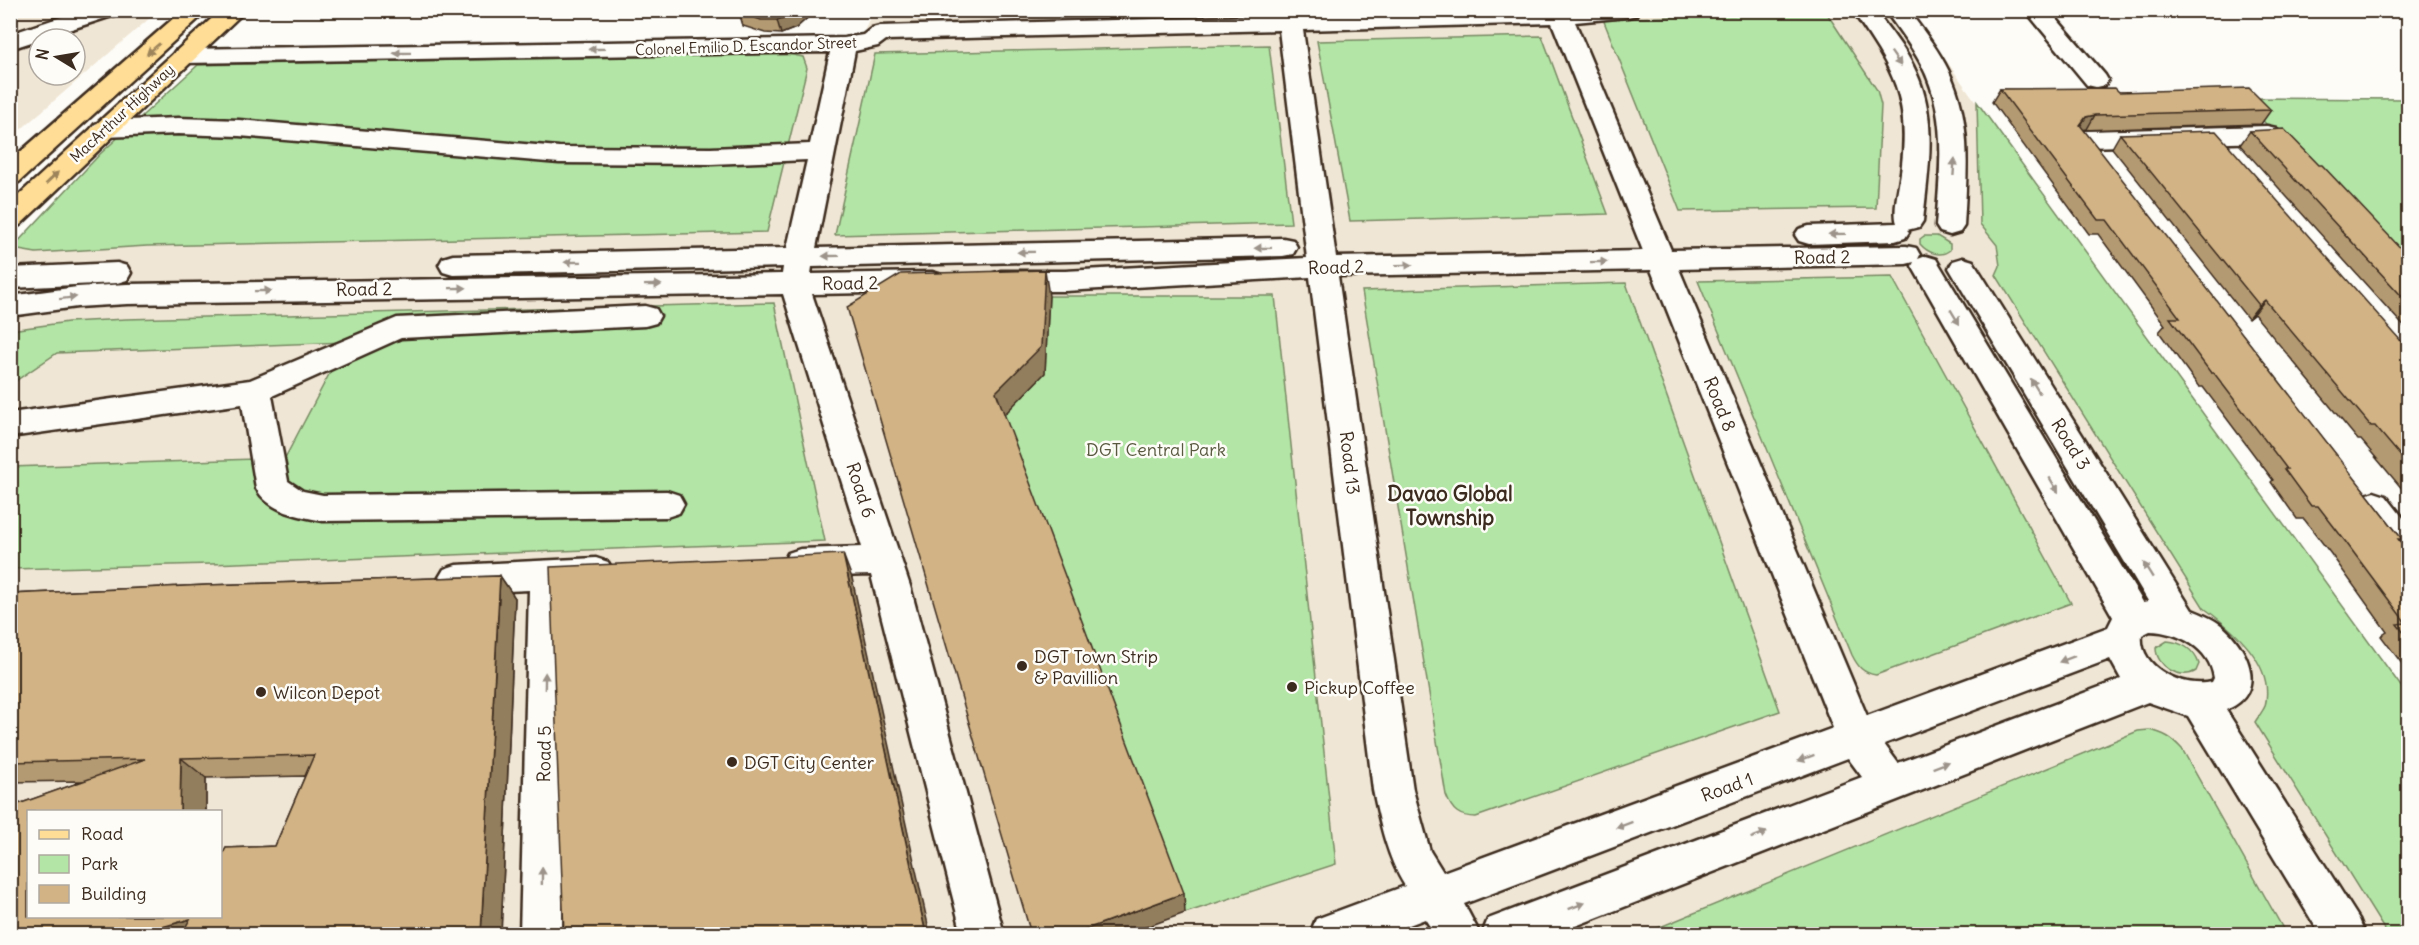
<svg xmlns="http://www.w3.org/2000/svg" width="2419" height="945" font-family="Delius,sans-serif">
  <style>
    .built { fill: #f0e6d5; fill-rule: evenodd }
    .green { fill: #b3e6a6; stroke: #778862; stroke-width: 1.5 }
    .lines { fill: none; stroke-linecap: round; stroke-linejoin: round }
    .minor-casing { stroke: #3b2a1e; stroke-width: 5 }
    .major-casing { stroke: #3b2a1e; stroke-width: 5 }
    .minor { fill: #fdfcf7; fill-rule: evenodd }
    .major { fill: #ffdd96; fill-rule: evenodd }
    .wall { fill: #b49a72; stroke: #3b2a1e; stroke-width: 1.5; fill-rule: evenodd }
    .shaded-wall { fill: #927d5d; stroke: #3b2a1e; stroke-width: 1.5 }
    .building { fill: #d1b385; stroke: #3b2a1e; stroke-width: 1.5; fill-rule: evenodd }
    .oneway { fill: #9d845a }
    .oneway2 { fill: #9c938a }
    .poi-dot { fill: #3b2a1e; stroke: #fdfcf7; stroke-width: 2 }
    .labels { text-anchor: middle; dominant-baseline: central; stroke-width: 5; stroke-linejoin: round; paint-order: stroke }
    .far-street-label { font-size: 15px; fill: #3b2a1e; stroke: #fdfcf7 }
    .street-label { font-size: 18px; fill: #3b2a1e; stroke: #fdfcf7 }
    .park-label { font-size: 18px; fill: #595940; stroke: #fdfcf7 }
    .poi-label { font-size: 18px; fill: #3b2a1e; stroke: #fdfcf7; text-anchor: start }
    .quarter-label { font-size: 21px; font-weight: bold; fill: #3b2a1e; stroke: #fdfcf7 }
  </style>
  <rect width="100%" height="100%" fill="#fdfcf7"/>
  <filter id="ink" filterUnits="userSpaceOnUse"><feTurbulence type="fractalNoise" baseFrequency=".0167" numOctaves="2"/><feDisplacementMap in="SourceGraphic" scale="12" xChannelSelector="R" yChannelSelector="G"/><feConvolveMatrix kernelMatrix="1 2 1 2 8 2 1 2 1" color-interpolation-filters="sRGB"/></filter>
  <g filter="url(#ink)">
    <!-- built -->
    <path class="built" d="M11,11H158L11,138ZM39,39H75V75H39Z
      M1242,11H1910L2408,696V934H123L220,916V812H28L11,824V250L100,154L218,48L862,37L869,19Z"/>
    <!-- green -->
    <path class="green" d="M1826,12L1877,90L1881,105L1876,208L1680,211L1603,19Z
      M1542,36L1608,214L1350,221L1317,41Z
      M1269,45L1291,223L835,235L875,54Z
      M788,54L803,57L807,68L767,232L147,246L36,253L19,250L14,246L100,154L198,65Z
      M2242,98L2408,99V278Z
      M1977,102L2408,696V934H2387L2255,722C2258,717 2263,711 2265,706C2276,664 2232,629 2204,608L1996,275L2000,266L1997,245L1980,224Z
      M1924,236H1937L1950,244V250C1940,258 1928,253 1920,244V239Z
      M1892,277L2071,603L1876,675C1863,673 1858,667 1852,655L1698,281Z
      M1626,283L1780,711L1476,817C1459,817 1452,811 1446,795L1362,291Z
      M1049,296H1275L1336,864L1185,913L1001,418L1045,373Z
      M774,303L825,541L211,564L11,569L10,467L285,458L346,342L57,353L11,384V330L68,322L126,319Z
      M2167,641C2181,642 2194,649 2199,664L2196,671C2180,681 2156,666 2156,648Z
      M2149,730C2164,733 2172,738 2182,749L2286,934H1643L2138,731Z"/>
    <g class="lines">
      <!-- minor casing -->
      <g class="minor-casing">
        <path id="minor" d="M82,10H118L115,15L10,49V34Z
          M1499,10H1639L1636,15L1628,17L1575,22L1671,250L1906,246L1916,248L1920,255L1918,259L1926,256L1936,259L2143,602L2148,601L1949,268L1953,261L1963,258L1973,261L2192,610C2202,614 2212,618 2221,625C2248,647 2269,693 2226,710L2359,919L2365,934H2320L2188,716L2148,702L1555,934H1482L1488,919L1862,777L1848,758L1464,904L1480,934H1435L1425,919L1385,934H1310L1316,919L1405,886C1387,857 1380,823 1373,790L1310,277L1065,291H1001L991,288L986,281L991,274L1001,271H1065L1307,258L1279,30L886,40L878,46L855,51L816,248L1283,238L1293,240L1297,247L1293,254L1283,256L812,267L811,274L932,272L942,275L947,282L942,289L932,292L812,294L910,586L1004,934H962L871,575L800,577L788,573L783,563L788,553L800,549L862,547L783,294L127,304L77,307L10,316V296L77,287L127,284L782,274L783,267L453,275L443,272L439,265L443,258L453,255L787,248L807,160L711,164L559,163L239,136L178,134L104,137L95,134L91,129L95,124L104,121L178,118L239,120L559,147L711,148L810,144L830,52L184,63L175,61L172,56L175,51L184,49L844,38L863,35L872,28L880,26ZM1552,23L1643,251L1336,257L1303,30ZM1914,262L1912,266L2113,617L2108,627L1867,716L1679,269L1906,264ZM1651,270L1833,728L1443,872L1430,851L1413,790L1338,276ZM2150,631C2179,632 2210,648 2214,678L2212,682C2184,689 2138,668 2142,635ZM2110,659L2121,679L1898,763L1884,744Z
          M1852,10H1875C1889,30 1906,49 1916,72C1938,119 1928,171 1923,221L1919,227L1907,230L1909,232L1905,238L1895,241L1809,244L1799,241L1795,235L1799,229L1809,226L1897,223C1892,210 1901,180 1902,164C1910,92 1890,67 1852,10Z
          M1885,10H1908C1921,28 1935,45 1945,64C1973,115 1967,170 1964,226L1960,232L1950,235L1940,232L1936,226C1940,171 1948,115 1921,64C1911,45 1897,28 1885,10Z
          M2025,10H2049L2105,75L2108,80L2105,85L2096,87L2087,85Z
          M2267,126L2276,128L2280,134L2276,140L2267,142L2087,147L2078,145L2074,139L2078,133L2087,131Z
          M117,263L127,266L131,273L127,280L117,283L10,288V268Z
          M645,306L656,309L660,316L656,323L645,326L401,338L272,396L288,481L303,491L323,495L667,491L679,495L684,504L679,513L667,517L323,521C298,516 269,512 256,488L242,404L10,437V413L250,380L397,318Z
          M2374,492L2386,496L2408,524V562L2396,558L2357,505L2362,496Z
          M596,558L608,562L614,572L608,582L596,586L564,588L562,934H520L529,590L456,593L444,589L438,579L444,569L456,565Z"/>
      </g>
      <!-- major casing -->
      <g class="major-casing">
        <path id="major" d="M183,10H208L19,182L10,184V161Z
          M221,10H246L20,225L10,228V203Z"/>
      </g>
      <!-- minor -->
      <use href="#minor" class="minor"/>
      <!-- major -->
      <use href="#major" class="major"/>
    </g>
    <!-- wall -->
    <path class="wall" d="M742,10H813V13L796,28L781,34L765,33L743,26L739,12Z
      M2400,10H2409V18Z
      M2000,89L2119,92L2271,110L2261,124L2083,130L2402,539L2400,541L2409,553V673L2381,636L2387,632L2331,554L2304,519H2297L2271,482L2273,480L2203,387H2199L2159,332L2165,325L2098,234H2089L1992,102Z
      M2250,131L2409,257V332L2240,145Z
      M2120,134L2409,350V497L2361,440H2358L2254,314L2248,319L2112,148Z
      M500,576L515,598L501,934H10V807L84,781L10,782V594L207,585ZM305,776L275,846L226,848L220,859V916H28V812H206V778Z"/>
    <!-- shaded-wall -->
    <path class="shaded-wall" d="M797,10H813V13L796,28L781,34L777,20Z
      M2095,115L2087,129L2078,131L2072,139L2086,117Z
      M1045,270L1049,296L1045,373L1001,418L996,392Z
      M2265,300L2254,314L2248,319L2259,305Z
      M843,554L852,578L930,934H926Z
      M500,576L515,598L501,934H481Z
      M181,758L206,778V812H180Z
      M1184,893L1185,913L1127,934H1073Z
      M190,919L213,934H138Z"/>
    <!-- building -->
    <path class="building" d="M742,10H797L792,15L777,20H761L739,12Z
      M2115,88L2119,92L2249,88L2271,110L2095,115L2086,117L2080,125L2402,539H2398L2409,553V639L2397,624L2406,623L2345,541L2318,506H2311L2284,469H2287L2214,373H2211L2170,318H2180L2107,220H2098L2000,89Z
      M2284,129L2319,165H2322L2409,257V304L2250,131Z
      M2216,131L2409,350V466L2375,426H2371L2265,300L2259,305L2120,134Z
      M1045,270L1041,347L996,392L1184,893L1073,934H1031L847,307L901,274Z
      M843,554L926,934H564L550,567Z
      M500,576L481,934H182L190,919L138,934H10V807L145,759L10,762V594L207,585ZM314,755L275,846L226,848L220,859V916H28V812H180L181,758Z"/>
    <!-- one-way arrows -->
    <defs><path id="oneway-solid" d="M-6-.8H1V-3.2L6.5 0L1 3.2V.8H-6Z" transform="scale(1.5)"/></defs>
    <g class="oneway">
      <use href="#oneway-solid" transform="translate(153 49) rotate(139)"/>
      <use href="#oneway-solid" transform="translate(52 178) rotate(-44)"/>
    </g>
    <g class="oneway2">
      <use href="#oneway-solid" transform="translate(597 49) rotate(179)"/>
      <use href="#oneway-solid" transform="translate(402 53) rotate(179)"/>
      <use href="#oneway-solid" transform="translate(1896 59) rotate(55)"/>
      <use href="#oneway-solid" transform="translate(1954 167) rotate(-86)"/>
      <use href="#oneway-solid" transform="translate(1837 234) rotate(179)"/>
      <use href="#oneway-solid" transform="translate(1263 248) rotate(179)"/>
      <use href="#oneway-solid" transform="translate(1026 252) rotate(179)"/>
      <use href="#oneway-solid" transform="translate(831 256) rotate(179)"/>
      <use href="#oneway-solid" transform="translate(573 262) rotate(179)"/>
      <use href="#oneway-solid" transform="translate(1599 262) rotate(-1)"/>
      <use href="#oneway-solid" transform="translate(1404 265) rotate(-1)"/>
      <use href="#oneway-solid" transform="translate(653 285) rotate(-1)"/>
      <use href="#oneway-solid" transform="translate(458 288) rotate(-1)"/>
      <use href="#oneway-solid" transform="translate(263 291) rotate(-1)"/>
      <use href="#oneway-solid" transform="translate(68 298) rotate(-7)"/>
      <use href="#oneway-solid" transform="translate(1955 317) rotate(59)"/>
      <use href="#oneway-solid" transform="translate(2035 386) rotate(-122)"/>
      <use href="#oneway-solid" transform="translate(2054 485) rotate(59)"/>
      <use href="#oneway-solid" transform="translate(2148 570) rotate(-122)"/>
      <use href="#oneway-solid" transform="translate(2067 659) rotate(159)"/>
      <use href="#oneway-solid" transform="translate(545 681) rotate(-89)"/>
      <use href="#oneway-solid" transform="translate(1806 758) rotate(160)"/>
      <use href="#oneway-solid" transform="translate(1941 765) rotate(-21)"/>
      <use href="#oneway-solid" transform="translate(1624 825) rotate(160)"/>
      <use href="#oneway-solid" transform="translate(1759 835) rotate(-21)"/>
      <use href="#oneway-solid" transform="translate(542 876) rotate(-89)"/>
      <use href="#oneway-solid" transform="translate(1577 906) rotate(-21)"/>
    </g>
  </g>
  <!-- markers -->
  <g class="poi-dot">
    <circle cx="1022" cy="666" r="6"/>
    <circle cx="1292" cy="687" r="6"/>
    <circle cx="261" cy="692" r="6"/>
    <circle cx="732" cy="762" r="6"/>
  </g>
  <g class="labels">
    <!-- far-street labels -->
    <g class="far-street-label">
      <text transform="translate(746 46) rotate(-2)">Colonel Emilio D. Escandor Street</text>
      <text transform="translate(122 113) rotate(-43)">MacArthur Highway</text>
    </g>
    <!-- street labels -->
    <g class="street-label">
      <text transform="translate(1822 257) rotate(-1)">Road 2</text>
      <text transform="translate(1336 267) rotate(-2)">Road 2</text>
      <text transform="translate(850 283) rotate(-1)">Road 2</text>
      <text transform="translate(364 289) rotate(-1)">Road 2</text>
      <text transform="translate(1720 404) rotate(68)">Road 8</text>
      <text transform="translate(2071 444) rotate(58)">Road 3</text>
      <text transform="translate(1350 463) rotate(83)">Road 13</text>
      <text transform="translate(861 490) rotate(72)">Road 6</text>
      <text transform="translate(544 754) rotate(-89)">Road 5</text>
      <text transform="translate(1727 787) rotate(-20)">Road 1</text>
    </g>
    <!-- park labels -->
    <g class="park-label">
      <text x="1156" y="449">DGT Central Park</text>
    </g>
    <!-- poi labels -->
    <g class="poi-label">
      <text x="1034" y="656">DGT Town Strip<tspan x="1034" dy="21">&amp; Pavillion</tspan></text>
      <text x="1304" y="687">Pickup Coffee</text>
      <text x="273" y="692">Wilcon Depot</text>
      <text x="744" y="762">DGT City Center</text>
    </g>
    <!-- quarter labels -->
    <g class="quarter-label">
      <text x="1450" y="493">Davao Global<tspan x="1450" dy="24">Township</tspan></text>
    </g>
  </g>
  <!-- margin -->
  <rect width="2419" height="945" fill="none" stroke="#fdfcf7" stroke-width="36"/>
  <rect x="18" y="18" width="2383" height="909" fill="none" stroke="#3b2a1e" stroke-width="2" filter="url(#ink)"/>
  <!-- legend -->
  <rect x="27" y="810" width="195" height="108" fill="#fdfcf7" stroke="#afa8a0" stroke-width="1.5"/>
  <rect x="39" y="830" width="30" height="9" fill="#ffdd96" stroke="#afa8a0" stroke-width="1.5"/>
  <text x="81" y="840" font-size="18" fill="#3b2a1e">Road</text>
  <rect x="39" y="855" width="30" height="18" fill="#b3e6a6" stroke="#afa8a0" stroke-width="1.5"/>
  <text x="81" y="870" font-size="18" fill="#3b2a1e">Park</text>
  <rect x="39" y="885" width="30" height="18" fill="#d1b385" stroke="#afa8a0" stroke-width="1.5"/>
  <text x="81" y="900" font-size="18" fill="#3b2a1e">Building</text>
  <!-- north arrow -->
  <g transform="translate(57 57) rotate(281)"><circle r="28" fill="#fdfcf7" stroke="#afa8a0" stroke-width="1.5"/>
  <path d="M0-4.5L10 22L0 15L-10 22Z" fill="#3b2a1e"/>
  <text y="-9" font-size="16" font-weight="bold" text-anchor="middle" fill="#3b2a1e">N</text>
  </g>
</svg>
